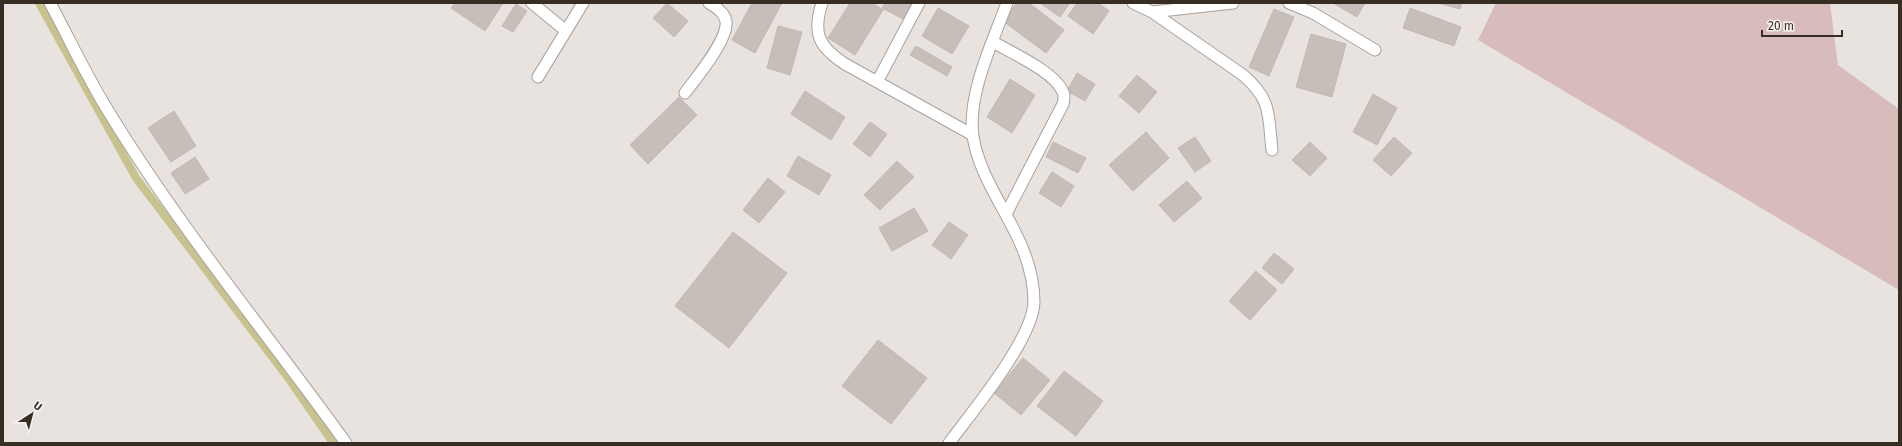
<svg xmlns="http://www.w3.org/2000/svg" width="1902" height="446" font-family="'Fira Sans',sans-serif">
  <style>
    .green { fill: #d8bcbc }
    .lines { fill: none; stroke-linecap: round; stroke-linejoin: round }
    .stream { stroke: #c8c28e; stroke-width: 8 }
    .building { fill: #c7beb9; stroke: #c2b8b4 }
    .minor-casing { stroke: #a9a19c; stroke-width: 13 }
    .tertiary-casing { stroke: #a9a19c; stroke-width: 13 }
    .minor { stroke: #fff; stroke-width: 11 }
    .tertiary { stroke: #fff; stroke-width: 11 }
  </style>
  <rect width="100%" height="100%" fill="#e9e3e0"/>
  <!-- green -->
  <path class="green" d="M1496,3H1830L1838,65L1899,109V290L1478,40Z"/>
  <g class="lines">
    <!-- stream -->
    <path class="stream" d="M39,3L136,178L289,379L333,443"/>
  </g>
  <!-- building -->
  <path class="building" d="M455,3H503L485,31L451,8Z
    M667,3L688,21L674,37L653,18Z
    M752,3H782L755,53L732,40Z
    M850,3H872L883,10L855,55L828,38Z
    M885,3H916L907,21L882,8Z
    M1017,3H1029L1064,30L1046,53L1003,21Z
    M1040,3H1070L1060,17Z
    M1077,3H1098L1109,11L1093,34L1068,16Z
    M1333,3H1365L1357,17Z
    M1438,3H1462L1460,9Z
    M516,4L527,11L513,32L502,26Z
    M938,8L969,26L952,54L922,36Z
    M1410,8L1461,27L1454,46L1403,28Z
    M1274,9L1294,17L1269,76L1249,67Z
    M778,26L802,32L790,75L767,68Z
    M1311,34L1346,44L1332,97L1296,87Z
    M916,46L952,67L947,76L910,55Z
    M1077,73L1095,84L1085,101L1067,91Z
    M1137,75L1157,92L1139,113L1119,96Z
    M1010,79L1035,95L1012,133L987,117Z
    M805,91L845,117L831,140L791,114Z
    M1373,94L1397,108L1377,145L1353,132Z
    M679,97L697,115L648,164L630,145Z
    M174,111L196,146L171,162L148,128Z
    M870,122L887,134L870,157L853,144Z
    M1146,132L1169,158L1133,191L1109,165Z
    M1195,137L1211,161L1195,172L1178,148Z
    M1394,137L1412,153L1391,176L1373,160Z
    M1053,142L1086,158L1078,173L1046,157Z
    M1310,142L1327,158L1310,176L1292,160Z
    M798,156L831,175L819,195L787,176Z
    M195,157L209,179L185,194L171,173Z
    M897,161L914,177L880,210L864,195Z
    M1052,172L1074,186L1061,207L1039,193Z
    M768,178L785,192L759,223L743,210Z
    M1187,181L1202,198L1174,222L1159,205Z
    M914,208L928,231L892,251L879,228Z
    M949,222L968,235L951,259L932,245Z
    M733,232L787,273L729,348L675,306Z
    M1274,253L1294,269L1282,284L1262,268Z
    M1256,271L1277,290L1250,320L1229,301Z
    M878,340L927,378L891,424L842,386Z
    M1023,358L1050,380L1021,415L994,393Z
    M1064,371L1103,401L1076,436L1037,406Z"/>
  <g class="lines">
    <!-- minor casing -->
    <g class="minor-casing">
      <path id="minor" d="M532,3L566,31
        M822,3C812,34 819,47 845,64L973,135
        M1133,3L1152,12L1243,75C1272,100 1268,114 1272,150
        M1289,3L1313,13L1375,50
        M1152,12L1233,3
        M993,42C1012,53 1055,72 1063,92C1065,96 1064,100 1063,104L1006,214
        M538,77L583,3
        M877,82L919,3
        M685,93C696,78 729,39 726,21C725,13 716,7 709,3
        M949,443C972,412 1033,339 1034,302C1034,278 1025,251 1014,230C999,200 978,170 973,136C967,95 993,41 1007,3"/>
    </g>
    <!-- tertiary casing -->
    <g class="tertiary-casing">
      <path id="tertiary" d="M50,3C69,38 86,75 107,109C178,226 266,332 346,443"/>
    </g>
    <!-- minor -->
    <use href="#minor" class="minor"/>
    <!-- tertiary -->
    <use href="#tertiary" class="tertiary"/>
  </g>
  <!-- border -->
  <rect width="1902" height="446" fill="none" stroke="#382d23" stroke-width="8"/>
  <!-- north arrow -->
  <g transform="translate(32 414) rotate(36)" stroke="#f6f2f0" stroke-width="3" paint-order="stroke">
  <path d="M0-3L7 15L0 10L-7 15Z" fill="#382d23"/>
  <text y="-6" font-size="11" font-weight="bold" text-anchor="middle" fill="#382d23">U</text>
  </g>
  <!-- scale -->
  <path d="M1762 30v6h80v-6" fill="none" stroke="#382d23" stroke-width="2"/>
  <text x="1768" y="30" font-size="12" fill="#382d23" stroke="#f6f2f0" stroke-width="3" paint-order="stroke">20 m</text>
</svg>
